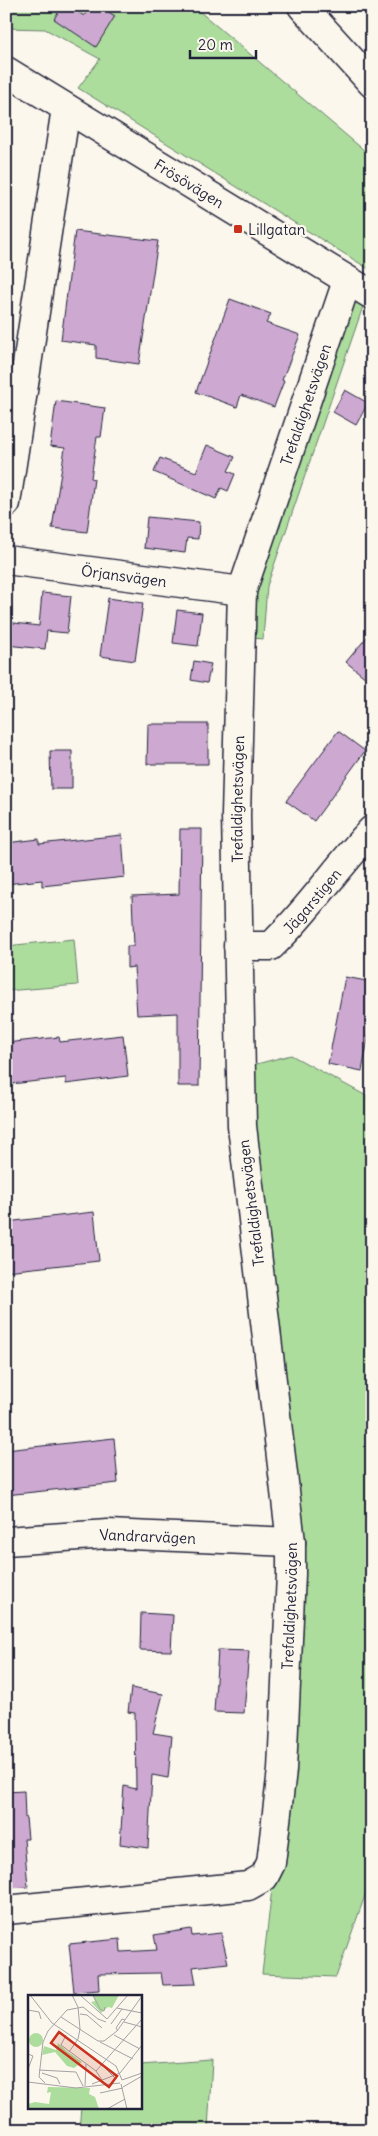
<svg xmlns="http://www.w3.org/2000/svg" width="378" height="2136" font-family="Delius,sans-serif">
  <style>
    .green { fill: #addd9d; stroke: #68806c }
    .building { fill: #cda9d2; stroke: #22223b }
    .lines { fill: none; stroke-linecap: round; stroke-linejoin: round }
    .minor-casing { stroke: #22223b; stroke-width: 31 }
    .secondary-casing { stroke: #22223b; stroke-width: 31 }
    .minor { stroke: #fbf7ec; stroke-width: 28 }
    .secondary { stroke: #fbf7ec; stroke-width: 28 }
    .poi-dot { fill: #c8321e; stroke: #fbf7ec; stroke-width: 2 }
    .labels { text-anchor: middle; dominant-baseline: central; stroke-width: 4.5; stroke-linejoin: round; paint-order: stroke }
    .street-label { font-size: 15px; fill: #22223b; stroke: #fbf7ec }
    .poi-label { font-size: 15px; fill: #22223b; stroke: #fbf7ec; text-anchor: start }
    .inset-road { fill: none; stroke: #a4a2a5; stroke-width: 1 }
    .view { fill: #c8321e; fill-opacity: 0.15; stroke: #c8321e; stroke-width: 2.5 }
    .inset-edge { fill: none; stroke: #22223b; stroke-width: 2.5 }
  </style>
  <rect width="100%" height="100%" fill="#fbf7ec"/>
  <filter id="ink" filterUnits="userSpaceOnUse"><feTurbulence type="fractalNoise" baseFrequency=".02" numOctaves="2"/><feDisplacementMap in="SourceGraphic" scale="10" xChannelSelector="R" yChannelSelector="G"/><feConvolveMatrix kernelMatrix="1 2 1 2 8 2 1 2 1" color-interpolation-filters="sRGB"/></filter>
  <g filter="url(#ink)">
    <!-- green -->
    <path class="green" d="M6,6H193L372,157V271L78,88L100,59L45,29L6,28Z
      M347,281L368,292L267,586L263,639L242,637Z
      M74,939L78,985L6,991V946Z
      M291,1055L372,1099V1889L367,1890L336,1977L262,1974L285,1777L299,1573L249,1066Z
      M212,2060L208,2130H79L81,2107H140V2065Z"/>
    <!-- building -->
    <path class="building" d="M62,6H69L84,16L90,6H99L115,16L96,47L54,19Z
      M75,231L158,241L139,364L96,358V345L61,340Z
      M230,299L271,314L266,323L300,335L282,380L284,381L274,407L241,395L237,407L196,392Z
      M345,390L368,403L356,425L333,412Z
      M56,401L105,408L101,437H97L91,478L94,479L87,532L52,528L65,448L50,446Z
      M207,445L235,457L228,471L235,474L228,491L221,488L216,499L154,472L160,458L196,472Z
      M147,517L199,522L198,539L187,538L185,553L144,548Z
      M42,593L71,596L67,633L47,631L45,649L6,645V622L39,626Z
      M108,598L143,603L135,661L100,656Z
      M177,610L202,613L198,646L173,643Z
      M372,631V683L346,662Z
      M194,661L211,664L207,683L191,680Z
      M148,724H208V764H147Z
      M338,731L365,751L314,821L286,801Z
      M50,751H72V789H51Z
      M180,829H202L199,1086H178V1013L137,1015L134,967L127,968V946H134L132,896L179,894Z
      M122,835L125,877L42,886V880L6,884V843L39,839V844Z
      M345,977L372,982V1018L362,1071L328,1064Z
      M123,1035L128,1076L66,1084V1078L11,1084V1079L6,1080V1043L59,1037L60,1042Z
      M94,1212L99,1261L6,1271V1222Z
      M114,1438L118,1483L6,1495V1450Z
      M141,1613L173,1615L171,1651L140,1650Z
      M218,1650L249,1651L244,1713L214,1712Z
      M131,1688L163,1694L153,1733L172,1736L168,1778L152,1775L148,1848L120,1844L124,1786L136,1789L135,1713L128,1712Z
      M24,1791L25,1818H26L28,1839H24L28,1887L6,1888V1792Z
      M191,1929L192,1936L221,1933L228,1963L193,1967L196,1984L163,1985L161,1973L98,1974L99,1990L74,1992L69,1944L120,1939L121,1952L157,1950L154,1935Z"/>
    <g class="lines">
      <!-- minor casing -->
      <g class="minor-casing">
        <g id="minor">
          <path id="s1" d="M6,71L372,295"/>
          <path d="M6,503L66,108"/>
          <path id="s2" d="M6,560L242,591"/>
          <path id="s3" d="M238,946H271C308,911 336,868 372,830"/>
          <path id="s4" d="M6,1541L108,1534L291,1542"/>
          <path id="s5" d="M6,1910L248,1886L264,1877L271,1863L282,1770L291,1574V1542L242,1126L236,815L242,591L347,281"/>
        </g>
      </g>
      <!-- secondary casing -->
      <g class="secondary-casing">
        <path id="secondary" d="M302,6L372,83"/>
      </g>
      <!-- minor -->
      <use href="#minor" class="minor"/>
      <!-- secondary -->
      <use href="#secondary" class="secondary"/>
    </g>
  </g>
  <!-- markers -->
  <rect class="poi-dot" x="233" y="224" width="10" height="10" rx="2.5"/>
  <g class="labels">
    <!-- street labels -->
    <g class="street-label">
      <text stroke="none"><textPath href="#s1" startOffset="215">Frösövägen</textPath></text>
      <text stroke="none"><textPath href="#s5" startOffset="1750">Trefaldighetsvägen</textPath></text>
      <text stroke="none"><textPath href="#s2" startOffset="119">Örjansvägen</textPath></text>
      <text stroke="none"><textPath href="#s5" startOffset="1345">Trefaldighetsvägen</textPath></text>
      <text stroke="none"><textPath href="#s3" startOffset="94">Jägarstigen</textPath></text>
      <text transform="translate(251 1203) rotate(-97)">Trefaldighetsvägen</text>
      <text stroke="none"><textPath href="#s4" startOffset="142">Vandrarvägen</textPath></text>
      <text stroke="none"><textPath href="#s5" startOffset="535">Trefaldighetsvägen</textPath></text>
    </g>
    <!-- poi labels -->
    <g class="poi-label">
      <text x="248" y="229">Lillgatan</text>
    </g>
  </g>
  <!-- overview -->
  <g transform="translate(28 1995)">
    <rect width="114" height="114" fill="#fbf7ec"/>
    <path d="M64,0H91L84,13L80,12L73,18L63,7L67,6ZM1 45a7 7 0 1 1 14 0a7 7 0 1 1-14 0ZM30,48L40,57L54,67L46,73L39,71L27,57L14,60L16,51L28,55ZM20,92L62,93L61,99L67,102L71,114H0V109L7,107L21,109L23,97L19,98Z" fill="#addd9d"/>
    <path class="inset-road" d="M2,0L24,28L88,71L94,85M52,0L79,24L100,0M65,0L72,14L76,16L77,12M89,13L114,18M0,15L11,17L13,24M52,19L59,20L74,33M33,22L70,46H76L89,36L114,1M96,27L114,32M83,29L94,14M90,36L88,33L94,24L97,25M38,40L33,50L68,76L74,85M86,40L112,54M72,47L105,64M41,57L50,44L52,34L50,12L44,0M0,59L5,61L0,74M74,70L86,82M11,75L48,77L55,91M68,76L114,24M14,78L29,83L32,89M94,85L114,78M0,87L48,93L92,88M17,88L11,82L15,47L20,36L39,15L55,12L70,24L78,27M64,89L92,78L114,50M93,89L99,114M57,91L58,69M95,92L114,81M72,98L95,93M79,114L97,104"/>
    <path class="view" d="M31,37L89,81L81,92L23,48Z"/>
    <rect width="114" height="114" class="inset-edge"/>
  </g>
  <!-- margin -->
  <rect width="378" height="2136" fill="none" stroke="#fbf7ec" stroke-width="25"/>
  <rect x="12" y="12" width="353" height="2111" fill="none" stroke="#22223b" stroke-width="2" filter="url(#ink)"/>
  <!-- scale -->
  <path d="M190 50v8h66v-8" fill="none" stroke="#22223b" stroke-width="2.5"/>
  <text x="198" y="50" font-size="15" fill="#22223b" stroke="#fbf7ec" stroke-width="4" paint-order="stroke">20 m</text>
</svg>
